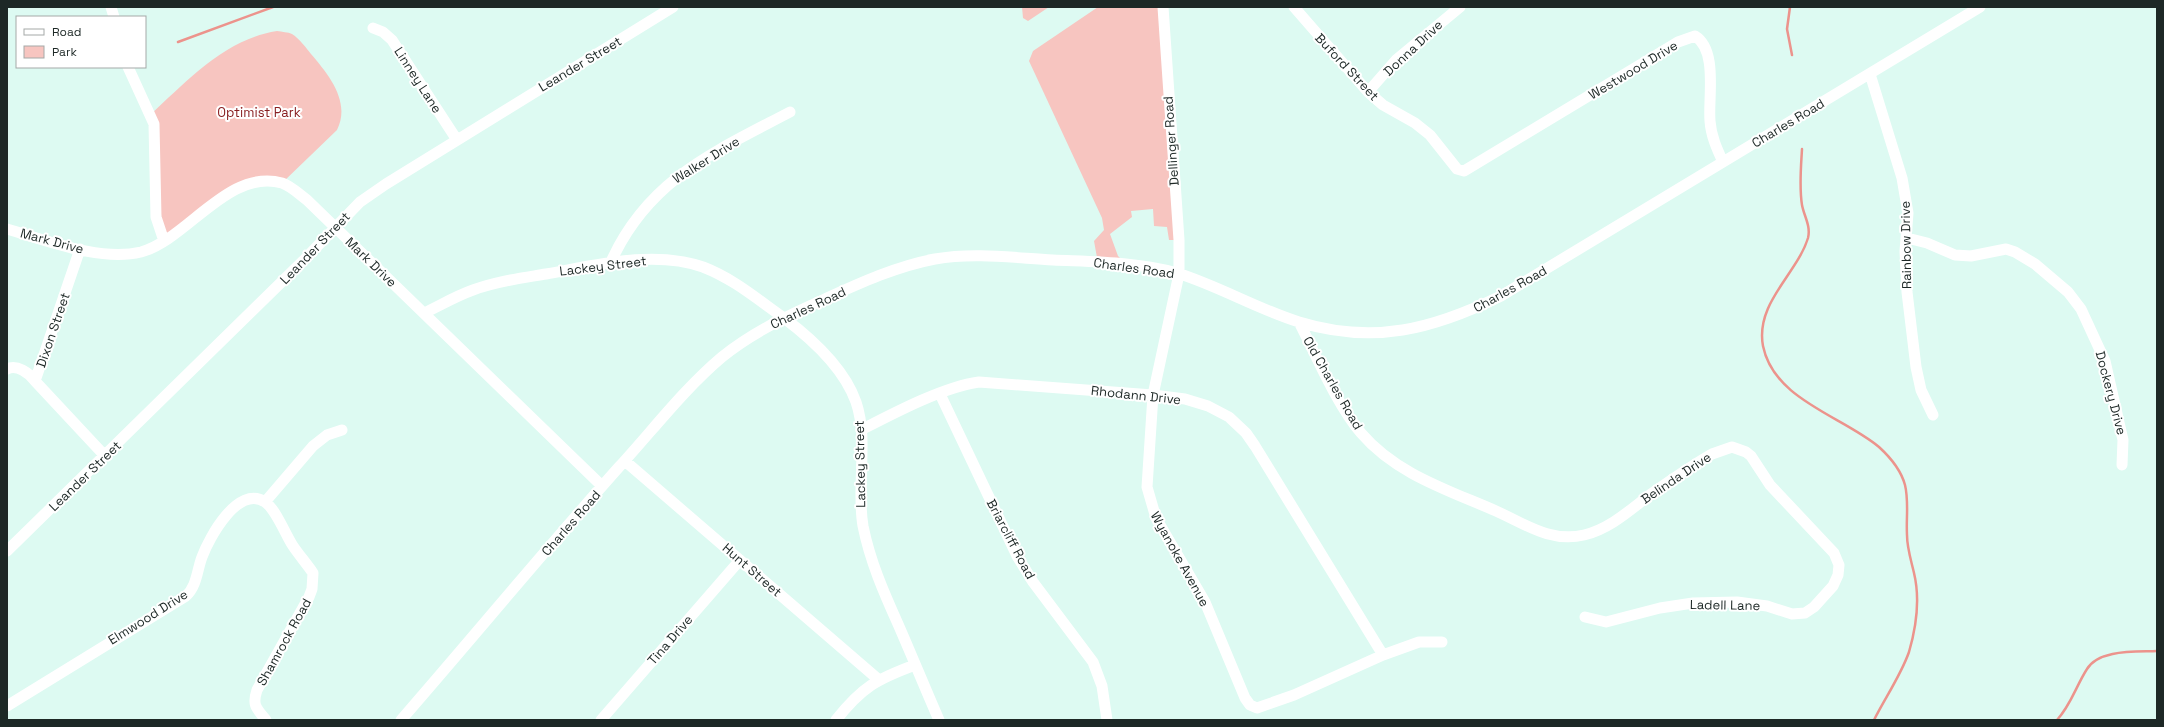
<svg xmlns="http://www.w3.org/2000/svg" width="2164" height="727" font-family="'Space Grotesk',sans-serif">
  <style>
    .green { fill: #f7c5c0 }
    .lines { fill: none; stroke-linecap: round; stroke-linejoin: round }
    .stream { stroke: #ec938c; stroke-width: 2.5 }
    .minor { stroke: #fff; stroke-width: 11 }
    .labels { text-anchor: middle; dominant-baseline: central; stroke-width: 4; stroke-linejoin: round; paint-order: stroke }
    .street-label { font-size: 13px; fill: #1d2826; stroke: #fff }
    .park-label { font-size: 13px; fill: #892022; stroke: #fff }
  </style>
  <rect width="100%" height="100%" fill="#ddfaf2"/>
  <!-- green -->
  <path class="green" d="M1022,7H1049L1028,21L1023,18Z
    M1098,7H1163L1179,240H1169L1167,227L1154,226L1153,209L1131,211L1132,217L1110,234L1118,256L1121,259L1098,263L1094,241L1104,230L1102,218L1029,61L1033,51Z
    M277,31C282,32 288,32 292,34C300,39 306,48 311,54C329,75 351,102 337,130L282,183L255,182L164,241L150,115C187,81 225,39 277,31Z"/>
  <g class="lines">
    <!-- stream -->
    <path class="stream" d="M1790,7L1787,29L1792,55
      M178,42L273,7
      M1802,149C1801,167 1799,187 1802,205C1804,216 1811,226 1808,238C1797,274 1755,303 1763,346C1774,400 1842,416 1879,447C1891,458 1901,470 1905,485C1909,501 1906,518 1907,535C1907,548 1911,560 1914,573C1920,598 1916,628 1909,652C1901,675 1885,698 1874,720
      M2057,720C2071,705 2076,686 2087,669C2099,649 2136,652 2157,651"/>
    <!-- minor -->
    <path class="minor" d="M111,7L114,17
      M1163,7L1179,240V274L1153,395L1147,487L1156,518L1205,602L1245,698L1250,705L1257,708L1294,695L1383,655L1419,642H1442
      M1294,7L1368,92L1383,105L1415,123L1430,135L1457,169L1464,171L1678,42L1695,36C1718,50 1708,98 1710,121C1711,136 1717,149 1723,162
      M373,28L383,32L392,40L457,140
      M128,67L154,124L156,217L164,241
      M1870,74L1902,178L1908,213L1905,251L1907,292L1916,367L1921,390L1933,415
      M1368,92L1396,60L1460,7
      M7,229C46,240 100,262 141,252C188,239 228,168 282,183C291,186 299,194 307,200L602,486
      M1907,238L1927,243L1955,255L1971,256L2006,249L2015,252L2035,264L2068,292L2081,309L2105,361L2123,440L2122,465
      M80,249L35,381L105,456
      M610,264C647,180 714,152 790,112
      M424,313C441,305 456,296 473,290C497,281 522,278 546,274C596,265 654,250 703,267C734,279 757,299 784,318C812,339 844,368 856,402C869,440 856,486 863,526C870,561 884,593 898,624C912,656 925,688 939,720
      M1299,322C1316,355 1337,405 1361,433C1396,474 1448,490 1496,511C1525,524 1551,543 1584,535C1610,529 1631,509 1651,494C1671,480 1691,466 1712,454L1732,447L1746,452L1751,456L1770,485L1834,553L1839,565L1838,575L1833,586L1814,607L1805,613L1792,614L1767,606L1737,602L1693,603L1660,608L1606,622L1585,617
      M7,369C17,364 29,373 35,381
      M940,394L1017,556L1033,582L1093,662L1102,686L1107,720
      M861,430C894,413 943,387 979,382L1153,395L1185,399L1208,406L1229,417L1246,433L1255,446L1383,655
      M625,461L879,680
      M265,502L313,446L327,435L342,430
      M7,551L303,261L360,202L386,184L673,7
      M7,706L186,596C197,586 197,570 202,557C209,538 238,484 265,502C276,509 285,534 293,546C299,555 307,564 313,573L312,589L309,597L257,690C252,705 256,708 266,720
      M401,720C474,636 545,550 619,467C653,430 684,389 722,357C753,332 789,315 825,299C860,283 897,266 935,259C974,252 1015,258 1053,260C1094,262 1138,262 1177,273C1219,286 1257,309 1299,322C1374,345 1433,329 1501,296L1980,7
      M601,720L740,560
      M836,720C862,687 877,679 915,665"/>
  </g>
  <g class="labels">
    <!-- street labels -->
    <g class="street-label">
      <text transform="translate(1413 48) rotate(-43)">Donna Drive</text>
      <text transform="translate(580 64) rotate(-31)">Leander Street</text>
      <text transform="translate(1347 67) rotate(47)">Buford Street</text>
      <text transform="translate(1633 70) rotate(-31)">Westwood Drive</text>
      <text transform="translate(418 80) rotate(57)">Linney Lane</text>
      <text transform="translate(1788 123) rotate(-31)">Charles Road</text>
      <text transform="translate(1171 141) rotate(-94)">Dellinger Road</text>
      <text transform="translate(706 160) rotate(-32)">Walker Drive</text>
      <text transform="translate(52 241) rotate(15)">Mark Drive</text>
      <text transform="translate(1906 245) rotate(-91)">Rainbow Drive</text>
      <text transform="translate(315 248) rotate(-46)">Leander Street</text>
      <text transform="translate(371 262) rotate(44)">Mark Drive</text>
      <text transform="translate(603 266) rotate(-7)">Lackey Street</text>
      <text transform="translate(1134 268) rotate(8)">Charles Road</text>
      <text transform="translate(1510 289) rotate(-29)">Charles Road</text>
      <text transform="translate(808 308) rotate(-25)">Charles Road</text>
      <text transform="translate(53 330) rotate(-71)">Dixon Street</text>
      <text transform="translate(1333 383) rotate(60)">Old Charles Road</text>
      <text transform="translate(2111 393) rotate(75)">Dockery Drive</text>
      <text transform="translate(1136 395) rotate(6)">Rhodann Drive</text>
      <text transform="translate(860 464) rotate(-91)">Lackey Street</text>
      <text transform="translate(85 476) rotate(-44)">Leander Street</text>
      <text transform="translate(1676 478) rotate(-34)">Belinda Drive</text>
      <text transform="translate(571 523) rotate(-49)">Charles Road</text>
      <text transform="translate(1011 539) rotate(62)">Briarcliff Road</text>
      <text transform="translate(1180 559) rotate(61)">Wyanoke Avenue</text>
      <text transform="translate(752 570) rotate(41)">Hunt Street</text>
      <text transform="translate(1725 605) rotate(1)">Ladell Lane</text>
      <text transform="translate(148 617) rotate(-32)">Elmwood Drive</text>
      <text transform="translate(670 640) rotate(-49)">Tina Drive</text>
      <text transform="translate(284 642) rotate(-61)">Shamrock Road</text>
    </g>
    <!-- park labels -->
    <g class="park-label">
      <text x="259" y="112">Optimist Park</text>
    </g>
  </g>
  <!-- border -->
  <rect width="2164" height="727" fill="none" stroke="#1d2826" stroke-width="16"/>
  <!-- legend -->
  <rect x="16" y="16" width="130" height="52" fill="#ffffff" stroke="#a5a9a8"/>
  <rect x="24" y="29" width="20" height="6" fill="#ffffff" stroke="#a5a9a8"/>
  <text x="52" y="36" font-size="12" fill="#1d2826">Road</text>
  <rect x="24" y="46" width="20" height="12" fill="#f7c5c0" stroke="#a5a9a8"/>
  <text x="52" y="56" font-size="12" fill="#1d2826">Park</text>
</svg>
